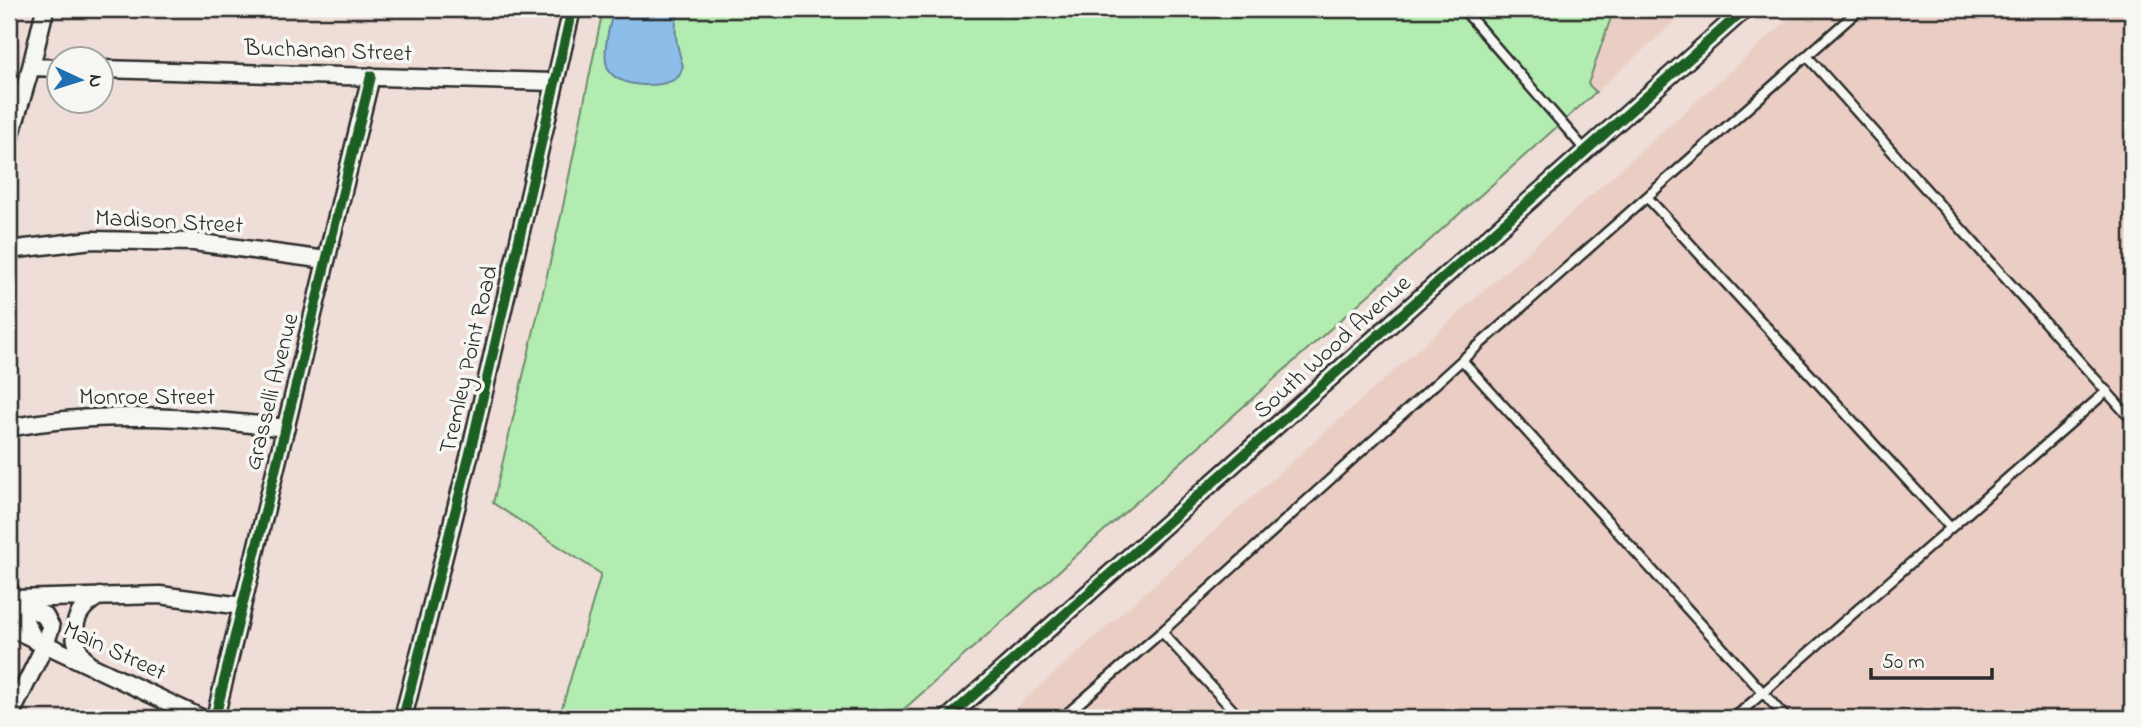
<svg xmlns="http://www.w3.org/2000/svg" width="2141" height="727" font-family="'Indie Flower',sans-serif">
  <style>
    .built { fill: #eacec4 }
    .green { fill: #b3ecb0; stroke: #6f8c6e; stroke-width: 2 }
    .water { fill: #8dbee9; stroke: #66839d; stroke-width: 2 }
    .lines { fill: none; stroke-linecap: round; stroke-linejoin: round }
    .service-casing { stroke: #2b2b2b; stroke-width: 13 }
    .minor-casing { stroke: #2b2b2b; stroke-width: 21 }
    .service { stroke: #f6f6f2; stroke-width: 8 }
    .minor { stroke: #f6f6f2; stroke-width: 16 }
    .cycleway-casing { stroke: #f6f6f2; stroke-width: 15 }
    .cycleway { stroke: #1b5e20; stroke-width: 10 }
    .labels { text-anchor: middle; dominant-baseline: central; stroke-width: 7; stroke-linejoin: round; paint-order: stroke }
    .street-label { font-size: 24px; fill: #2b2b2b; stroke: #f6f6f2 }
  </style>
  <rect width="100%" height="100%" fill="#efded7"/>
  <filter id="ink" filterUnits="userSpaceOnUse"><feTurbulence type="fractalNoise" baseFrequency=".0143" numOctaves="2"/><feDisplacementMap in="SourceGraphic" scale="14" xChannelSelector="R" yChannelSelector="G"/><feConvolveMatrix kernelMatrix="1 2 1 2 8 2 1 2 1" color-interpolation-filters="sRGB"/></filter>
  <g filter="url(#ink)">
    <!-- built -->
    <path class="built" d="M1614,9H1689L1596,92L1588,84Z
      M1800,9H2132V718H1004Z"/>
    <!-- green -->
    <path class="green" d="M603,9H1614L1588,84L1596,92L894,718H559L601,574L493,503L561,216Z"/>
    <!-- water -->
    <path class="water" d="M614,9H679C672,28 677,47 683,66C682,69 681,73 679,76C665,90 617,88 608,69C601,54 610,24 614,9Z"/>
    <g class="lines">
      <!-- service casing -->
      <g class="service-casing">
        <path id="service" d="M1463,9L1586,151
          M1807,56L2132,420
          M1647,197L1950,527
          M1462,360L1860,9
          M1162,632L1240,718
          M1062,718L1165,629L1462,360L1786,718
          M1734,718L2107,391"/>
      </g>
      <!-- minor casing -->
      <g class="minor-casing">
        <path id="minor" d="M31,67L60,68
          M102,69L554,82
          M9,141L31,67L45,9
          M9,250L92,240L194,242L326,260
          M9,428C101,410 193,417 286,428
          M9,589L35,641
          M13,599L160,595L242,606
          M9,627L201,718
          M88,664C68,640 70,610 100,596
          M9,718L45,645L51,627L45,616L16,600
          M215,718L371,76
          M403,718L470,453L572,9
          M948,718L1745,9"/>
      </g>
      <!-- service -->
      <use href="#service" class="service"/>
      <!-- minor -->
      <use href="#minor" class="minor"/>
      <!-- cycleway casing -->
      <g class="cycleway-casing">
        <path id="cycleway" d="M215,718L371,76
          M403,718L470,453L572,9
          M948,718L1745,9"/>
      </g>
      <!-- cycleway -->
      <use href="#cycleway" class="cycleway"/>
    </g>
  </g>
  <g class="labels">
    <!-- street labels -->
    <g class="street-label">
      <text transform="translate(328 52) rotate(2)">Buchanan Street</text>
      <text transform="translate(169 223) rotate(3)">Madison Street</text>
      <text transform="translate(1333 348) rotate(-42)">South Wood Avenue</text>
      <text transform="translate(470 360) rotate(-77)">Tremley Point Road</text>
      <text transform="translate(273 392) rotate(-76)">Grasselli Avenue</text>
      <text x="147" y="398">Monroe Street</text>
      <text transform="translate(114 652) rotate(25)">Main Street</text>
    </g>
  </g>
  <!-- margin -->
  <rect width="2141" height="727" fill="none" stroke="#f6f6f2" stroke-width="35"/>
  <rect x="18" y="18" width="2106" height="692" fill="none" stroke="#2b2b2b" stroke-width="2.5" filter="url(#ink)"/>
  <!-- north arrow -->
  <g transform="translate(80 80) rotate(94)"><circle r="33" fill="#f6f6f2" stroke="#a5a5a2" stroke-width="2"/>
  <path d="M0-5L12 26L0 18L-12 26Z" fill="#1f6fb2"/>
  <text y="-10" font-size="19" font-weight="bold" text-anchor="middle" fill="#2b2b2b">N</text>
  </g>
  <!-- scale -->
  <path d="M1871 668v10h121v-10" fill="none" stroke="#2b2b2b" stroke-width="3.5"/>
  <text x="1882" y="668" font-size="21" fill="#2b2b2b" stroke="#f6f6f2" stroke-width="5" paint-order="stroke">50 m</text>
</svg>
